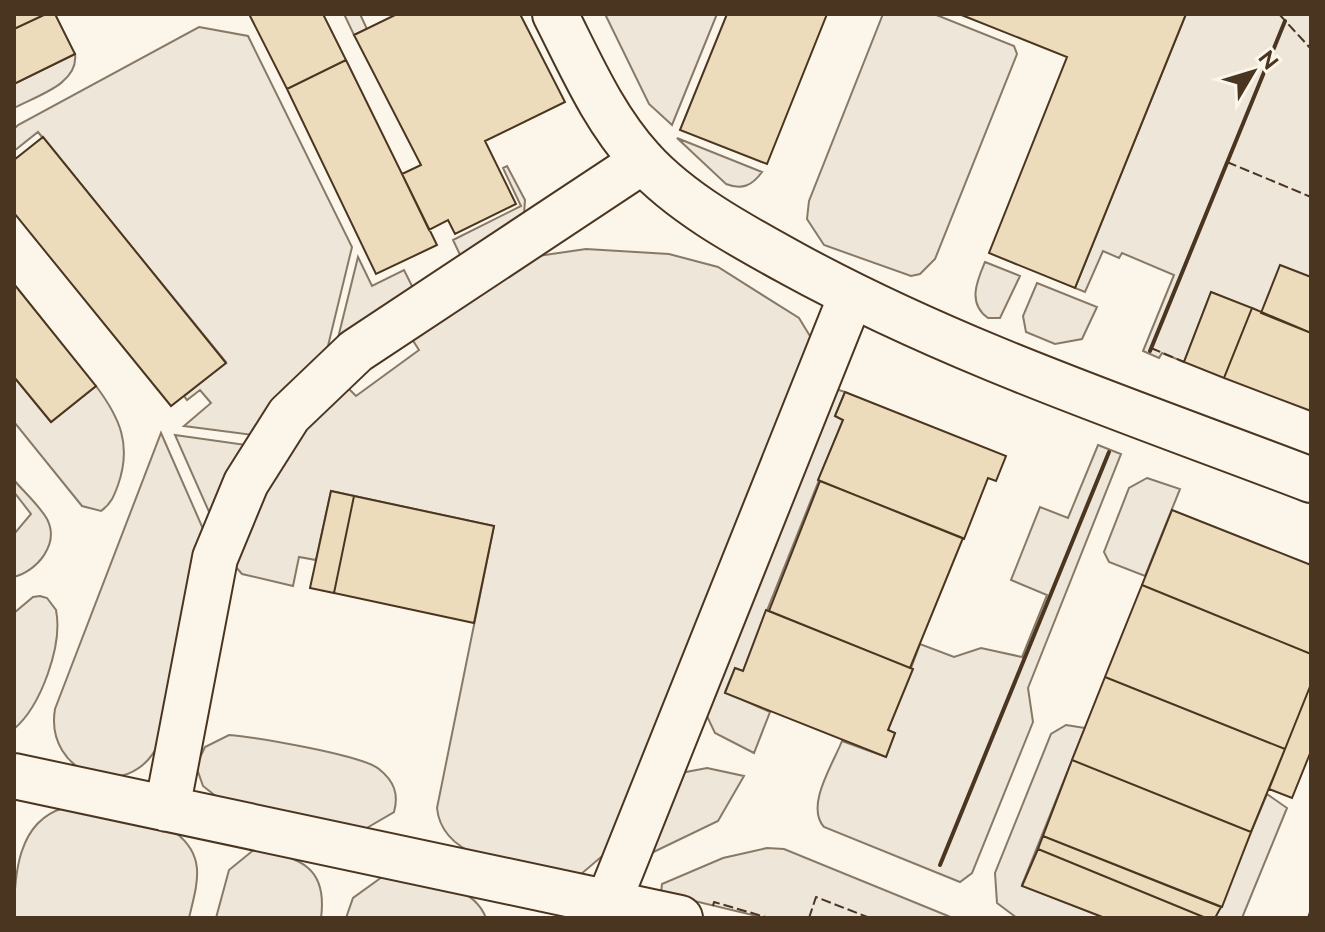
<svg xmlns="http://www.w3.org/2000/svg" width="1325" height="932" font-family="Raleway,sans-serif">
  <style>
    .green { fill: #ede6d9; stroke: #887966; stroke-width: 2 }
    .building { fill: #ecdcbc; stroke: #4a3520; stroke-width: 2 }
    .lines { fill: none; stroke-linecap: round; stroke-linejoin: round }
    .minor-casing { stroke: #4a3520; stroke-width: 48 }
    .minor { stroke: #fbf6e9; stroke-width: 44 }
    .fence { stroke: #4a3520; stroke-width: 2; stroke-dasharray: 10 4; stroke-linecap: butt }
    .wall { stroke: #4a3520; stroke-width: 4 }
  </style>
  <rect width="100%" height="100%" fill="#fbf6e9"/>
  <!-- green -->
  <path class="green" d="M344,14H360L367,29L354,35Z
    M605,14H717L672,125L649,104Z
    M883,14H934L1014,46L1017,54L935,259L920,274L911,276L824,245L807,219L809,201Z
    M1186,14H1311V277L1261,313L1211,292L1184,362L1162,353L1159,358L1143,351L1174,275L1122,253L1119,258L1103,251L1085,292L1075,288Z
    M199,27L248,36L352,247L327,350L253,435L184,426L211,403L200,390L187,400L184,396L226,362L38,132L14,151V129L18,125Z
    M75,54C79,84 36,96 14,108V84Z
    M677,138L762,172C752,186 742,190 726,184Z
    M507,166L525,200L524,215L462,259L453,240L521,206L503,168Z
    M586,249L669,254L718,267L799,318L813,341L607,852L580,875C532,866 443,867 437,808L494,526L331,491L316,560L299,557L293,586L242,574L235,566L283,454L344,384L356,396L419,350L410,336L538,256Z
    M358,257L372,286L404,270L414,290L337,342Z
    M985,262L1020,276L1000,318H988C967,303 977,281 985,262Z
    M1037,283L1097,307L1082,339L1055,344L1026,332L1023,316Z
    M14,377L51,422L96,386C120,418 132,445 118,485C114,496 111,504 101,511L82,506L14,422Z
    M836,389L845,392L835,416L843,420L743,671L735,668L725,692L770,712L754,753L715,733L704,710Z
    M161,433L204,531L158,745C128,805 44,774 55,709Z
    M175,435L246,445L210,514Z
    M1098,445L1121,454L1028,688L1033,722L972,873L960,882L824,827C805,806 833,764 842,741L886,757L895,733L888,730L920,644L954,657L981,648L1022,657L1047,595L1011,580L1040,507L1068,518Z
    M1147,478L1180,489L1145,576L1109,562L1104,552L1129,488Z
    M14,480C24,492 39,505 47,519C60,544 37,571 14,577V534L31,514L14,492Z
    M40,596L47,598L56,610C63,645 41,706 14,729V613L33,597Z
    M1066,725L1085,728L1022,885L1105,918H1017L997,903L995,873L1051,734Z
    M229,735C255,737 362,755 379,769C394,781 399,794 394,812L365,829L222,801L203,786L196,766L205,747Z
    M707,768L744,776L718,821L639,859L681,773Z
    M1267,794L1287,808L1242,918H1215Z
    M64,808L176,833C207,857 197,884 189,918H14C14,877 17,821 64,808Z
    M256,848C299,859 328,865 321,918H216L229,870Z
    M767,848L784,849L953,918H765L661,893L662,884L723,858Z
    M382,877C418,883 471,879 486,918H346L353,898Z"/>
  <!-- building -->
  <path class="building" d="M14,14H46L14,29Z
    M46,14H55L75,54L14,84V29Z
    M249,14H323L346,60L287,89Z
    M397,14H520L565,102L485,141L516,204L455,234L448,220L429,230L402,174L421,165L354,35Z
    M727,14H827L767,164L680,130Z
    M959,14H1186L1075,288L989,253L1067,57Z
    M346,60L437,245L376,274L287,89Z
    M43,137L226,363L171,406L14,213V160Z
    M1280,265L1311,277V333L1261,313Z
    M14,284L96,386L51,422L14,377Z
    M1211,292L1252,308L1224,378L1184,362Z
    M1252,308L1311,333V411L1224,378Z
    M845,392L1006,456L996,481L988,478L964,539L818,480L843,420L835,416Z
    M820,481L963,538L910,668L769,611Z
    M331,491L354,496L334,593L310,588Z
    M354,496L494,526L474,623L334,593Z
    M1172,510L1311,565V654L1142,585Z
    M1142,585L1311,654V684L1285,749L1105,677Z
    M766,610L913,669L888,730L895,733L886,757L725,693L735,668L743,671Z
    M1105,677L1285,749L1251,832L1072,760Z
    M1311,684V751L1292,798L1269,789Z
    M1072,760L1251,832L1222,907L1043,836Z
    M1043,836L1221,907L1215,918H1206L1038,849Z
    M1038,849L1206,918H1105L1022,886Z"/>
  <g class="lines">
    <!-- minor casing -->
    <g class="minor-casing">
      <path id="minor" d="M555,14C581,65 603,117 642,160C681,203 740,235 791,263C955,353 1136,413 1311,480
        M14,776L680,918
        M167,809L215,558L246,483L289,415L356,351L643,161
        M608,903L851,296"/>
    </g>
    <!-- minor -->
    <use href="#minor" class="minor"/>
    <!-- fence -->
    <path class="fence" d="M1279,14L1311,49
      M1227,162L1311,197
      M1151,348L1184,362
      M713,906L714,902L769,918
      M809,918L816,897L870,918
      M1308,918L1311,909"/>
    <!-- wall -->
    <path class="wall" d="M1150,351L1285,21
      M940,865L1109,452"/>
  </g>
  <!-- border -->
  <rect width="1325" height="932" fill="none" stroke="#4a3520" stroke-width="32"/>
  <!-- north arrow -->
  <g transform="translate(1253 72) rotate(52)" stroke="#fbf6e9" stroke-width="6" paint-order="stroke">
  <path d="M0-6L14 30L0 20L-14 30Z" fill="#4a3520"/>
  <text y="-12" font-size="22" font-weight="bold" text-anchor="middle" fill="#4a3520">N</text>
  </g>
</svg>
